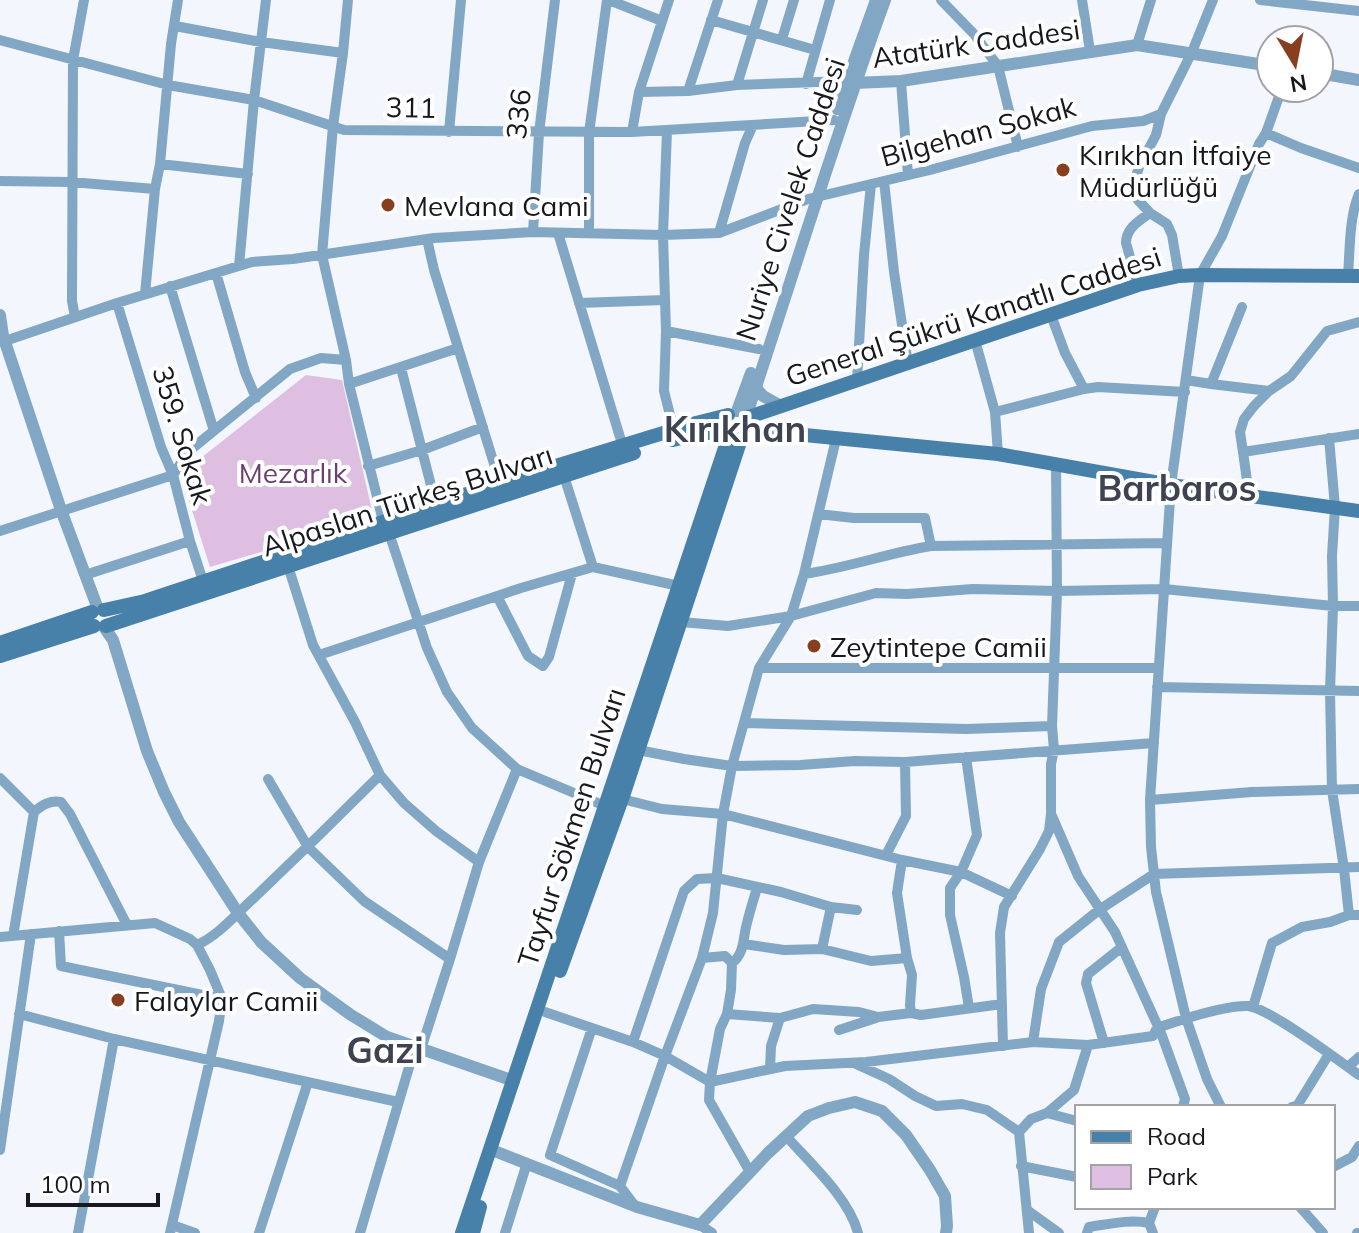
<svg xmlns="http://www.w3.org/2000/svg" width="1359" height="1233" font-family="Mulish,sans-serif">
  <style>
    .green { fill: #debfe2 }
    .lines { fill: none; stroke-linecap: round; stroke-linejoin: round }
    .minor { stroke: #82a7c4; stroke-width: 10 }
    .tertiary { stroke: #82a7c4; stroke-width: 12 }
    .secondary { stroke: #4780a9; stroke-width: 14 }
    .poi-dot { fill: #873f1f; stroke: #fff; stroke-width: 3 }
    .labels { text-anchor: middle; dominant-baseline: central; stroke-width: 8; stroke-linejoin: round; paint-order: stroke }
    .street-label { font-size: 28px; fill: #16181e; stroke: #fff }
    .poi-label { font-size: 28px; fill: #16181e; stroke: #fff; text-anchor: start }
    .park-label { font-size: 28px; fill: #6b3e72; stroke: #fff }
    .district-label { font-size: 36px; font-weight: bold; fill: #3e4351; stroke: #fff }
  </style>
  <rect width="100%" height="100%" fill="#f4f6fd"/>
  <!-- green -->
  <path class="green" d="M306,375L342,380L374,519L210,567L183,482L192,465Z"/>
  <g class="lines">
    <!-- minor -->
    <path class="minor" d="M348,0L343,53L333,126L322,255L346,360L349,384L383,521L389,533L427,648L447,692L472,728L517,769L605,806
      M609,0L662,21
      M941,0L973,33L998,66L1018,147
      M1082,0L1090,51
      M1260,0L1359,11
      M711,20L815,50
      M175,26L261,42L343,53
      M782,39L794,0
      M0,40L168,85L254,100L344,130L632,132L834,120
      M1137,45L1151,0
      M901,81L908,175
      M806,84L830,0
      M737,85L763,0
      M688,91L718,0
      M639,92L688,91L737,85L846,81
      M667,131L663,235L666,331L664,391L674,431
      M449,132L461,0
      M632,132L639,92L669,0
      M1266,133L1301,148L1359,168
      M160,164L248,174
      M0,181L71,182L155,189
      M884,181L894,272L908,364
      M533,232L539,133L555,0
      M558,233L623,447
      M589,233V133L607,0
      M719,233L745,143L753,125
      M427,239L434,270L500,483
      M239,266L254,100L266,0
      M216,273L245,372L256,398
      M1179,276L1172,235L1167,224L1150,213L1138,200L1135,180L1139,167L1156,135L1161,114L1192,52L1213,0
      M1348,276C1350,249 1349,218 1359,194
      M1138,285L1126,243C1126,228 1139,221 1150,213
      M170,286L214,431
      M145,294L155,189L160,164L171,44L178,0
      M117,303L161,447L173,475L190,541L203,581
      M579,303L664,300
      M1242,307L1211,384L1269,391
      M1051,315L1065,353L1084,389
      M75,317L72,301L73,60L84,0
      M666,331L759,349
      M975,340L995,412L998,454
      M5,341L117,303L252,262L293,259L434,238L533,232L663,235L719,233L808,199L930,170L1092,126L1143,121L1161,114
      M401,368L436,505
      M1186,380L1211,384
      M857,381L864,255L871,184
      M349,384L458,348
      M995,412L1084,389L1098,387L1185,392
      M1329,438L1335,507L1332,556L1333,606L1330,691L1332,790L1344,869L1349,915
      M1243,452L1240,432L1244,419L1254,406L1269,391L1291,376L1327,331L1359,322
      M368,466L422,450L483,427
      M564,476L593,567L679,586
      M1249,495L1243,452L1359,434
      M818,514L854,518H925L931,546
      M0,531L173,475L189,451L290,369L321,358L346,360
      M288,566L313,645L355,722L380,775L404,803L436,831L479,862
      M804,574C847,568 888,553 931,546L1166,543
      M85,575L190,541
      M497,596L528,656L543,666L549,657L572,574
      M681,622L728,626L791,616L876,593L907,594L973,589L1057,591L1164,589L1333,606H1359
      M319,655L521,588L593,567
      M759,668H1158
      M1157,687L1359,691
      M744,723L966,729L1052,726
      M638,750L684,759L732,766L800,765L855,761L905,762L1154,743
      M966,757L977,835L961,872L950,888V915L964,977L969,1008
      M0,778L34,812
      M268,779L308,847L364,901L450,959
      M622,799L662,809L723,814L902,860L961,872L1012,896
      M1150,800L1252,792L1359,789
      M1052,816L1078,876L1115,932L1161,1033L1185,1099L1183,1107
      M886,855L906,816L905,762
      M902,860L897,893L907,958L912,975L910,1005L911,1013
      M59,931L61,966L222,999
      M13,936L34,812C42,805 50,800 61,802L70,814L127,925
      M0,937L155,923L190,939L197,945C219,935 237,913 255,897C297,857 339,816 380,775
      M744,944L784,950L822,949L871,961L907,958
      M822,949L831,907
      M702,958L725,956L732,963
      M1253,1007L1272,943L1302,927L1330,922L1349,915H1359
      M545,1012L633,1042L665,1056L710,1082L785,1066L866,1062L1033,1042L1088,1045
      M19,1014L114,1039L398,1102
      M727,1014L780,1018L813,1009L859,1012L878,1017L911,1013L921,1015L1002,1004
      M592,1028L550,1155L620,1186
      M839,1030L876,1018
      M633,1042L684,891L697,879L717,878L781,892L831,907L857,910
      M1033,1042L1041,989L1059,942L1099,910L1154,874L1359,867
      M1104,1043L1086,983L1088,974L1122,947
      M1003,1046L1000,933L1004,907L1040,849L1049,831L1051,814V764L1054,750L1052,726L1057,591L1056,463
      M421,1049L450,959L479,862L517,769
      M856,1064L889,1079L915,1096L936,1106L962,1104L987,1110L1019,1132
      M1348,1067L1359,1057
      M770,1069L771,1046L780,1018
      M1221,1107L1207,1079L1186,1018L1156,892L1151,847L1150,800L1171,485L1200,275L1222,236L1259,144L1266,133L1282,88
      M1292,1107L1297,1106L1329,1054
      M1047,1113L1077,1121
      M786,1136C810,1163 849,1198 858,1233
      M0,1150L31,934
      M1021,1166L1077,1177
      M1333,1167L1352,1157L1359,1146
      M750,1172L709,1100L710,1082L720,1029L727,1014L731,990L732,963C744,954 743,940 746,927C749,914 753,901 757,888
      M635,1206L620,1186L665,1056L702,958L713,913L723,814L732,766L759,668L791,616L804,574L836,439
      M1300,1207L1323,1233
      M1027,1210L1059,1233
      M172,1225L195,1233
      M700,1225L712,1233
      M78,1233L114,1039
      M170,1233L219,1021L222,999L210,970L197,945
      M259,1233L308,1082
      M360,1233L415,1047
      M505,1233L527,1163
      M1029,1233L1019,1132L1031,1119L1047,1113L1074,1090L1088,1045L1153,1036L1157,1028C1180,1020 1225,1005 1248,1006C1269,1008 1338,1060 1359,1075
      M1087,1233L1089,1227C1109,1224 1130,1219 1149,1223
      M1153,1233L1149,1223L1155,1207
      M1357,1233H1359"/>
    <!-- tertiary -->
    <path class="tertiary" d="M1319,73L1359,80
      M847,82L854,83L901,81L1137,45L1271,66
      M837,109L876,0
      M0,315L3,336L61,510L98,609
      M755,387L763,396L779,405
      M737,411L751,373
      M747,414C793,276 835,137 885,0
      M104,627L113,640L147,751L164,792L179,822L238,913L261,942L300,978L351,1015L387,1037L514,1081
      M497,1152L637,1207L700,1225L768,1153L808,1116L829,1108L855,1102L882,1111L906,1135L930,1170L945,1196L947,1226L946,1233"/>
    <!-- secondary -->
    <path class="secondary" d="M749,417L1138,285L1179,276L1200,275L1359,276
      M747,436L774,432L998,454L1171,485L1359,511
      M673,440L704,433H726
      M104,610L145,601L500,483L696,423L728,415
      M106,626L634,453
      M0,643L92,612
      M0,656L94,626
      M560,971L622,799L741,439
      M462,1233L729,436
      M473,1233L480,1207"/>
  </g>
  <!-- markers -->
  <g class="poi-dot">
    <circle cx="1063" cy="170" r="8"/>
    <circle cx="388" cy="205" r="8"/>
    <circle cx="814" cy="646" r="8"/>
    <circle cx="118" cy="1000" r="8"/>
  </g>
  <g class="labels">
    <!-- street labels -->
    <g class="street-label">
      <text transform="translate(976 43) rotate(-8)">Atatürk Caddesi</text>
      <text transform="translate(411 107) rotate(1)">311</text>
      <text transform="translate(518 114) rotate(-84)">336</text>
      <text transform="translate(978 131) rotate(-15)">Bilgehan Sokak</text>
      <text transform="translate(790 199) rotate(-72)">Nuriye Civelek Caddesi</text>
      <text transform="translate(973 316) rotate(-18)">General Şükrü Kanatlı Caddesi</text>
      <text transform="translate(183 435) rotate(73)">359. Sokak</text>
      <text transform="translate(407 500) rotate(-18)">Alpaslan Türkeş Bulvarı</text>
      <text transform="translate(571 827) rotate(-72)">Tayfur Sökmen Bulvarı</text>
    </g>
    <!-- poi labels -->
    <g class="poi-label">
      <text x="1079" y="154">Kırıkhan İtfaiye<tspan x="1079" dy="32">Müdürlüğü</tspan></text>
      <text x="404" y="205">Mevlana Cami</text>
      <text x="830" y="646">Zeytintepe Camii</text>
      <text x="134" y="1000">Falaylar Camii</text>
    </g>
    <!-- park labels -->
    <g class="park-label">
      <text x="293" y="472">Mezarlık</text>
    </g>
    <!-- district labels -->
    <g class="district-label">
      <text x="735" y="428">Kırıkhan</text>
      <text x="1177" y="487">Barbaros</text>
      <text x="385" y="1049">Gazi</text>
    </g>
  </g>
  <!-- legend -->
  <rect x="1075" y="1105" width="260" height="104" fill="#ffffff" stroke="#a2a3a5" stroke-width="2"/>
  <rect x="1091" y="1131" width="40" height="12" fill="#4780a9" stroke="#a2a3a5" stroke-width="2"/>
  <text x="1147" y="1145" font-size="24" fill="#16181e">Road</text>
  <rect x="1091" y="1165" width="40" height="24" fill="#debfe2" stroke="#a2a3a5" stroke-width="2"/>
  <text x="1147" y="1185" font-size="24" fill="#16181e">Park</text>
  <!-- north arrow -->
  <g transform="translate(1295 64) rotate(170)"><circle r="38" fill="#ffffff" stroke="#a2a3a5" stroke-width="2"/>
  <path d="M0-6L14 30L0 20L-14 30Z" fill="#873f1f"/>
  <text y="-12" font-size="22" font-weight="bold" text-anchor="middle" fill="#16181e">N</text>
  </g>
  <!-- scale -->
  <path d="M28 1193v12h130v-12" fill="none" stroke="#16181e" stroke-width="4"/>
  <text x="40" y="1193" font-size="24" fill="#16181e" stroke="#ffffff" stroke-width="6" paint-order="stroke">100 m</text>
</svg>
